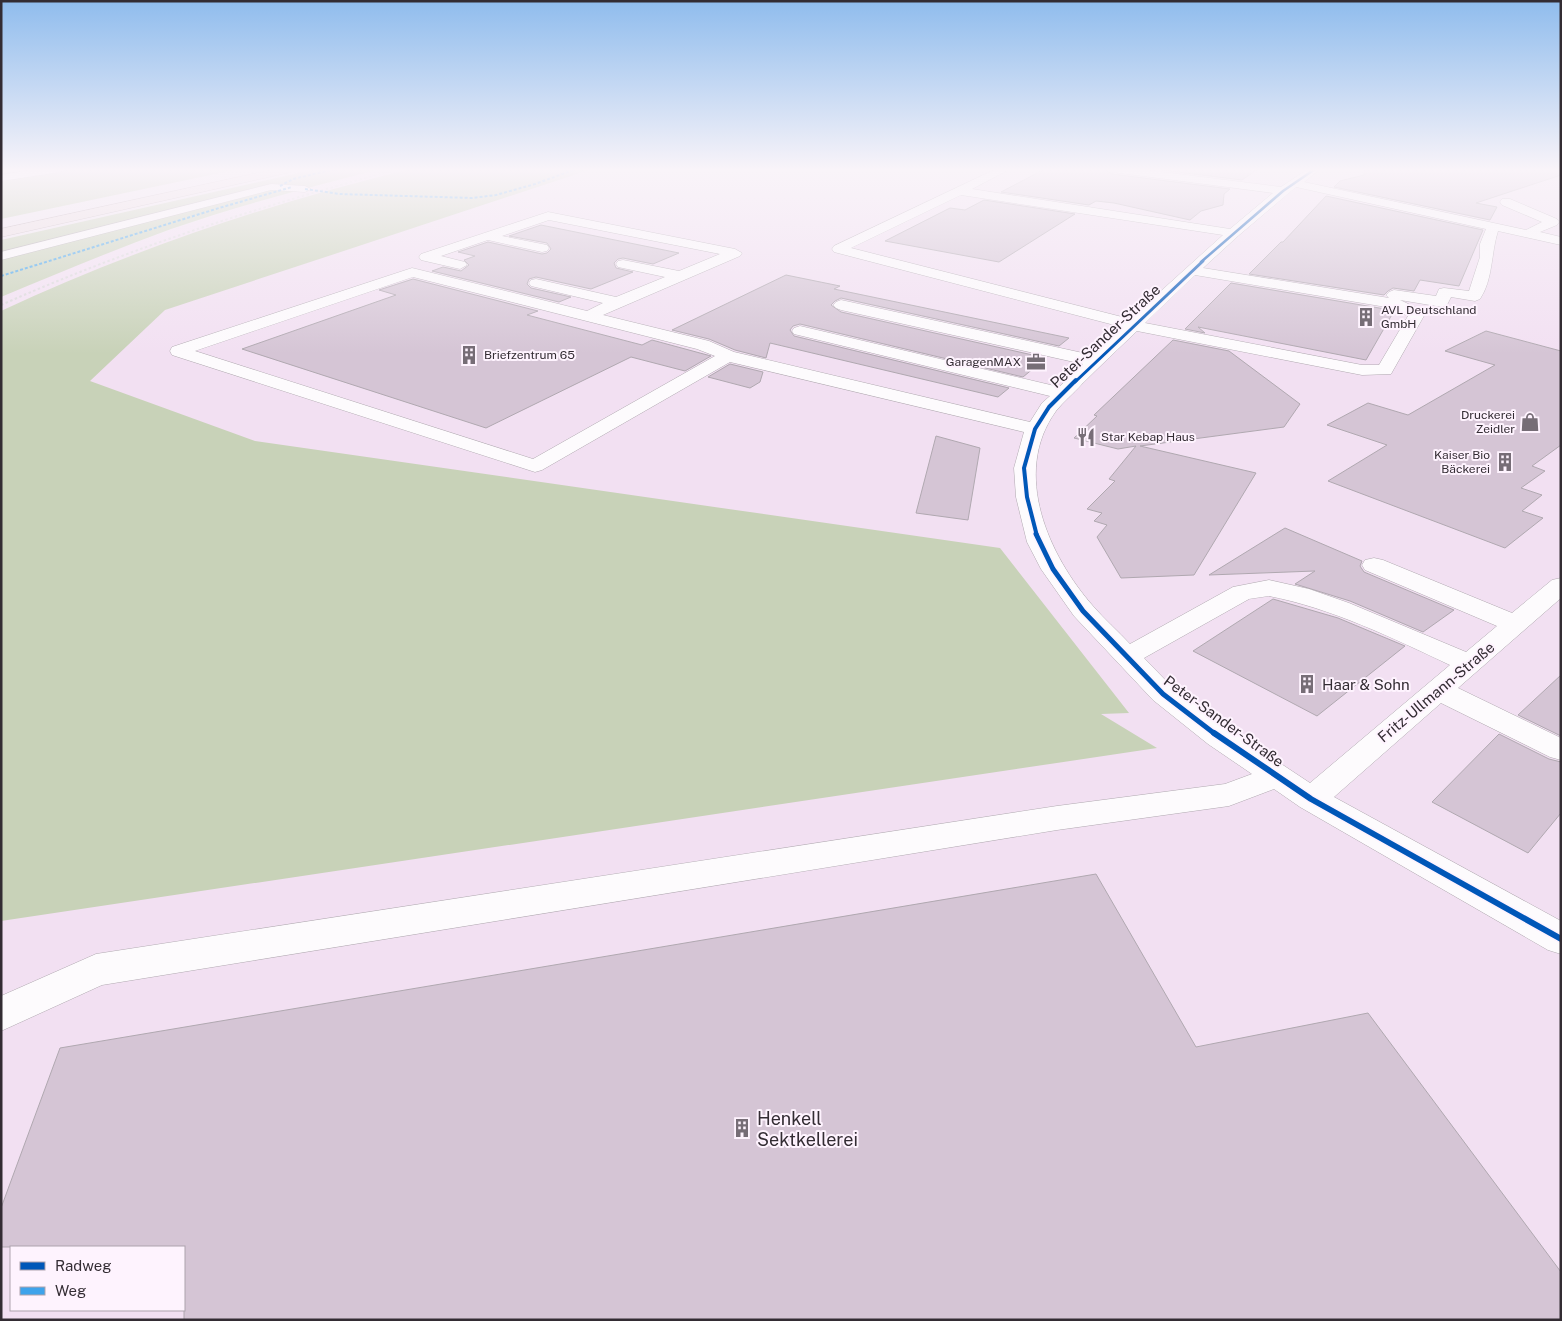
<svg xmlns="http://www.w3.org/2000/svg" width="1562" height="1321" font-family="'Public Sans',sans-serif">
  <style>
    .built { fill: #f2e0f2; fill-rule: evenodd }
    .green { fill: #c8d2b8 }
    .building { fill: #d5c5d5; stroke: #b0a8b0 }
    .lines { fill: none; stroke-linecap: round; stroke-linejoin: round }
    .minor-casing { stroke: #b0a9b0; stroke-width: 1 }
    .highway-casing { stroke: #beaeb4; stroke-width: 1 }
    .minor { fill: #fdfbfd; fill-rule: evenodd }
    .highway { fill: #ecdee2; fill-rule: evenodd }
    .rail { stroke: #dad8da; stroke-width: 2; stroke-dasharray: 2.5 2.5; stroke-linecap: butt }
    .quiet { stroke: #3ea3eb; stroke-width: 2; stroke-dasharray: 3 2; stroke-linecap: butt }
    .cycleway-far4-casing { stroke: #fef3fe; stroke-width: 4 }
    .cycleway-far3-casing { stroke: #fef3fe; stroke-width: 5 }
    .cycleway-far2-casing { stroke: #fef3fe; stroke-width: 6 }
    .cycleway-far1-casing { stroke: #fef3fe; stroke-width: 8 }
    .cycleway-casing { stroke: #fef3fe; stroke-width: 9 }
    .cycleway-far4 { stroke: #0057b8; stroke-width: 2.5 }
    .cycleway-far3 { stroke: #0057b8; stroke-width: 3 }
    .cycleway-far2 { stroke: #0057b8; stroke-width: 4 }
    .cycleway-far1 { stroke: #0057b8; stroke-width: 5 }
    .cycleway { stroke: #0057b8; stroke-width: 6 }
    .labels { text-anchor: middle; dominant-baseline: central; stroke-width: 4; stroke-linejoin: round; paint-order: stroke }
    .far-poi-label { font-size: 12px; fill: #332c33; stroke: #fef3fe; text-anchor: start }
    .street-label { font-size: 15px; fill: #332c33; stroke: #fef3fe }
    .poi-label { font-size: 15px; fill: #332c33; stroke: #fef3fe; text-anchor: start }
    .near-poi-label { font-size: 18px; fill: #332c33; stroke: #fef3fe; text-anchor: start }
  </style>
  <rect width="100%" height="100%" fill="#f1e7f1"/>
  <!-- built -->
  <path class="built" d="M380,169H410L316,194L174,240L1,311V297L88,260L173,229L247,205Z
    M464,169H1561V1320H1V382ZM11,1247H184V1310H11Z"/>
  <!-- green -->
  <path class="green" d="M69,169H239L1,219V180Z
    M316,169H380C310,187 240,205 171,229C114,250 58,273 1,297V240Z
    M410,169H592L165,310L90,381L255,441L1000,548L1129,713L1101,714L1157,748L1,921V311C132,250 270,203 410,169Z"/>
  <!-- building -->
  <path class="building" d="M1045,169H1105L1112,174L1230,189L1224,194L1223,205L1201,211L1190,220L1114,203L1096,201L1089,205L1001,192Z
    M1154,169H1258L1242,180Z
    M1365,169H1561V175L1476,203L1497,207L1490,220L1334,187L1340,181L1364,175Z
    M1326,196L1483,230L1459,286L1420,280L1414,291L1393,288L1388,291L1384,295L1249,274L1281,242H1283Z
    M984,200L1075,214L999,262L885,241L950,208L965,210Z
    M541,225L679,253L653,264L623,258L618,259L614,263L616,268L633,272L591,289L536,277L529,279L527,284L531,288L571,297L559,302L432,271L443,267L461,271L469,265L464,260L475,256L458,252L488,242L542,254L547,253L551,249L547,243L509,236Z
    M786,275L840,286L834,289L1069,338L1059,346L841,298L835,301L831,305L841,312L1046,358L1023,377L800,324L793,326L790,330L794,336L1009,388L998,397L770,343L766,358L735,350L709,339L672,330Z
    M413,279L538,311L527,315L642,345L652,340L711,356L685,371L631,357L486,428L242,349L396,295L379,290Z
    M1231,283L1391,310L1394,311L1366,360L1198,327L1205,333L1185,329Z
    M1486,331L1561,351V445L1532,466L1545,471L1521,488L1542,495L1522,511L1543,518L1505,548L1328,481L1387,445L1327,425L1368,403L1408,415L1495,365L1445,351Z
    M1173,340L1229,351L1300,404L1284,427L1140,446L1256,473L1194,575L1121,578L1097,537L1107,525L1094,521L1102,513L1087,509L1115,481L1109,479L1136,446L1118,449L1074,438L1097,416L1094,415Z
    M730,364L763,372L760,382L750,388L708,377Z
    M936,436L980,448L968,520L916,513Z
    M1285,528L1362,561L1360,566L1364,572L1454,610L1423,632L1350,601L1295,584L1315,571L1209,575Z
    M1273,599L1338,618L1405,646L1317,716L1193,651Z
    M1561,675V736L1518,715Z
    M1499,734L1549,759L1561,762V813L1528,853L1432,802Z
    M1096,874L1196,1047L1368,1013L1561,1272V1320H184V1247H1V1208L60,1048Z"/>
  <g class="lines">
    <!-- minor casing -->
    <g class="minor-casing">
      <path id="minor" d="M38,169H65L60,172L1,181V175Z
        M996,169H1010L972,189L1230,229L1273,193L1112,172L1107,169H1138L1281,187L1308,169H1320L1304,182L1526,230L1542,222L1502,205L1500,202L1502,199H1510L1557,219L1559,222L1557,225L1540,232L1561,237V245L1498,231C1491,253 1493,280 1480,299L1475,301L1451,297L1447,305L1442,307L1400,300L1423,311L1425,314L1391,374L1362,375L1137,331C1119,348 1100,366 1082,384C1074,393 1063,402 1056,411C1011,473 1049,556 1093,606C1104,619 1118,631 1130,644L1233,587L1269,580L1309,589L1349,603L1466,652L1497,626L1365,570L1362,565L1365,560L1374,558L1383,560L1512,613L1552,580L1561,578V598L1458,688L1561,738V760L1550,757L1441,703L1334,797L1561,921V954L1548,950L1300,807L1274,789L1229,806L1057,830L102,985L1,1031V996L96,954L1057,806L1225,784L1252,774L1208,744L1153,700L1074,616L1041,569L1027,542L1016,497L1014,468L1024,432L730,362L542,470L535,472L172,355L170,351L172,347L412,268L587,311L603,303L531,286L529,283L531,280L536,279L616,297L665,277L618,267L616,264L618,261L623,260L679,271L720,254L549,220L502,236L547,245L549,248L547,251L542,252L488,240L441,256L465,262L467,265L460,269L421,260L419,257L421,254L548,212L735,249L742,253L740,256L603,315L709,341L734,352L1030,422L1042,403L1050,396L794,334L792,331L794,328L800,326L1059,387L1083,364L841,310L836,308L833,305L836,302L841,300L1092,355L1122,327L834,252L832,249L834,246ZM1296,187L1486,229L1480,244V257L1469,291L1444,288L1439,289L1436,296L1394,290L1389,292L1386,295L1389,298L1203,268L1238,236ZM961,195L1223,235L1130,319L851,248ZM1195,275L1392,308L1408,316L1379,365H1362L1145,323ZM413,277L697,349L715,356L533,459L195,351ZM1269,596C1331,608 1393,638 1450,665L1310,783L1230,730L1173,688L1144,658L1249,599Z
        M271,184L305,186L311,189L305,192L271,190L1,260V252Z"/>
    </g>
    <!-- highway casing -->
    <g class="highway-casing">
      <path id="highway" d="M276,169H296L291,172L1,237V229Z"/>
    </g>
    <!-- minor -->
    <use href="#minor" class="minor"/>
    <!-- highway -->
    <use href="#highway" class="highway"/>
    <!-- rail -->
    <path class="rail" d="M1,305C130,248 263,205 399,169"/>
    <!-- quiet -->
    <path class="quiet" d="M280,186L293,179L335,169
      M305,189L340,194L472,198L496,195L535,184L576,169
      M1,276L219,208L292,187"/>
    <!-- cycleway-far4 casing -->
    <g class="cycleway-far4-casing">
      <path id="cycleway-far4" d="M1201,262L1283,191L1315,169"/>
    </g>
    <!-- cycleway-far3 casing -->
    <g class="cycleway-far3-casing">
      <path id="cycleway-far3" d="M1075,382L1203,261"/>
    </g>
    <!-- cycleway-far2 casing -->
    <g class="cycleway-far2-casing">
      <path id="cycleway-far2" d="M1037,536L1027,497L1024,468L1035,429L1049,407L1076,380"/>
    </g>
    <!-- cycleway-far1 casing -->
    <g class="cycleway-far1-casing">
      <path id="cycleway-far1" d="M1036,534L1053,569L1083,611L1163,694L1215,734"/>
    </g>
    <!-- cycleway casing -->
    <g class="cycleway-casing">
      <path id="cycleway" d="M1214,733L1311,799L1561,939"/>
    </g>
    <!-- cycleway-far4 -->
    <use href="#cycleway-far4" class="cycleway-far4"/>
    <!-- cycleway-far3 -->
    <use href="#cycleway-far3" class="cycleway-far3"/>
    <!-- cycleway-far2 -->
    <use href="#cycleway-far2" class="cycleway-far2"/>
    <!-- cycleway-far1 -->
    <use href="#cycleway-far1" class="cycleway-far1"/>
    <!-- cycleway -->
    <use href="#cycleway" class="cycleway"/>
  </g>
  <!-- sky -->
  <linearGradient id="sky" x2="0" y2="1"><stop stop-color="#8fbced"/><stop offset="0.48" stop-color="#f9f4f9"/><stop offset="1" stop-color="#f9f4f9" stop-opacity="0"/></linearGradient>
  <rect width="1562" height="354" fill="url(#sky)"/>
  <!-- icons -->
  <defs>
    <g id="building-bare" transform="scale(1.5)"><path d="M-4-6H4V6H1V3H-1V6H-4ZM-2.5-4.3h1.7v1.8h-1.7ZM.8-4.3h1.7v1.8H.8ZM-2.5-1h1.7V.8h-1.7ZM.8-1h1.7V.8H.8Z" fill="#766d76" stroke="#fef3fe" stroke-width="2.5" paint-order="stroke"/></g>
    <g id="office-bare" transform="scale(1.5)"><path d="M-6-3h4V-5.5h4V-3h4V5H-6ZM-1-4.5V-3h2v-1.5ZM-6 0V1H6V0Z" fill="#766d76" stroke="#fef3fe" stroke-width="2.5" paint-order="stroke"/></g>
    <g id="shop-bare" transform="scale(1.5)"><path d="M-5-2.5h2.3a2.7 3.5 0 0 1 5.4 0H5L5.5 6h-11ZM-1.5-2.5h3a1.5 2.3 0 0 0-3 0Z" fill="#766d76" stroke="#fef3fe" stroke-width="2.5" paint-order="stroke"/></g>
    <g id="restaurant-bare" transform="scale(1.5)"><path d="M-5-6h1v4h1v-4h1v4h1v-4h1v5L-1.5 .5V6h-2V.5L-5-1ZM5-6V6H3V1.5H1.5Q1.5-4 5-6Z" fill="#766d76" stroke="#fef3fe" stroke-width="2.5" paint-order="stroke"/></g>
  </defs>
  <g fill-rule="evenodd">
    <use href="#building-bare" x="1366" y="317"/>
    <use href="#building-bare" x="469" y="355"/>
    <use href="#office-bare" x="1036" y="362"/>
    <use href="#shop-bare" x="1530" y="422"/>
    <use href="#restaurant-bare" x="1086" y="437"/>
    <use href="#building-bare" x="1505" y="462"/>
    <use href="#building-bare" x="1307" y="684"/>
    <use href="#building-bare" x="742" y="1128"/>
  </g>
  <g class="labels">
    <!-- far-poi labels -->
    <g class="far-poi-label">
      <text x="1381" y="310">AVL Deutschland<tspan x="1381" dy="14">GmbH</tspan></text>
      <text x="484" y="355">Briefzentrum 65</text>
      <text x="1021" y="362" text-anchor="end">GaragenMAX</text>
      <text x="1515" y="415" text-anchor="end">Druckerei<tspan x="1515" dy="14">Zeidler</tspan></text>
      <text x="1101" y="437">Star Kebap Haus</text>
      <text x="1490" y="455" text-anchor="end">Kaiser Bio<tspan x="1490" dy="14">Bäckerei</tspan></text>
    </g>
    <!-- street labels -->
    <g class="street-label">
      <text transform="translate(1105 336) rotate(-43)">Peter-Sander-Straße</text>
      <text transform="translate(1436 692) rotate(-40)">Fritz-Ullmann-Straße</text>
      <text transform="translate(1224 721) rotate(36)">Peter-Sander-Straße</text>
    </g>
    <!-- poi labels -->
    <g class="poi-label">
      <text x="1322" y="684">Haar &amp; Sohn</text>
    </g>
    <!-- near-poi labels -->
    <g class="near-poi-label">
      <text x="757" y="1118">Henkell<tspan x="757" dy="21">Sektkellerei</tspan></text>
    </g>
  </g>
  <!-- border -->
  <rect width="1562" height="1321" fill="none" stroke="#332c33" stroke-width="5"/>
  <!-- legend -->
  <rect x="10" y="1246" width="175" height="65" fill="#fef3fe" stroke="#ada3ad"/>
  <rect x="20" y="1262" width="25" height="8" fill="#0057b8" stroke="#ada3ad"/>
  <text x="55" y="1271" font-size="15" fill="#332c33">Radweg</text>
  <rect x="20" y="1287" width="25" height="8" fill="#3ea3eb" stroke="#ada3ad"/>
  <text x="55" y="1296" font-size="15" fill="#332c33">Weg</text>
</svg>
